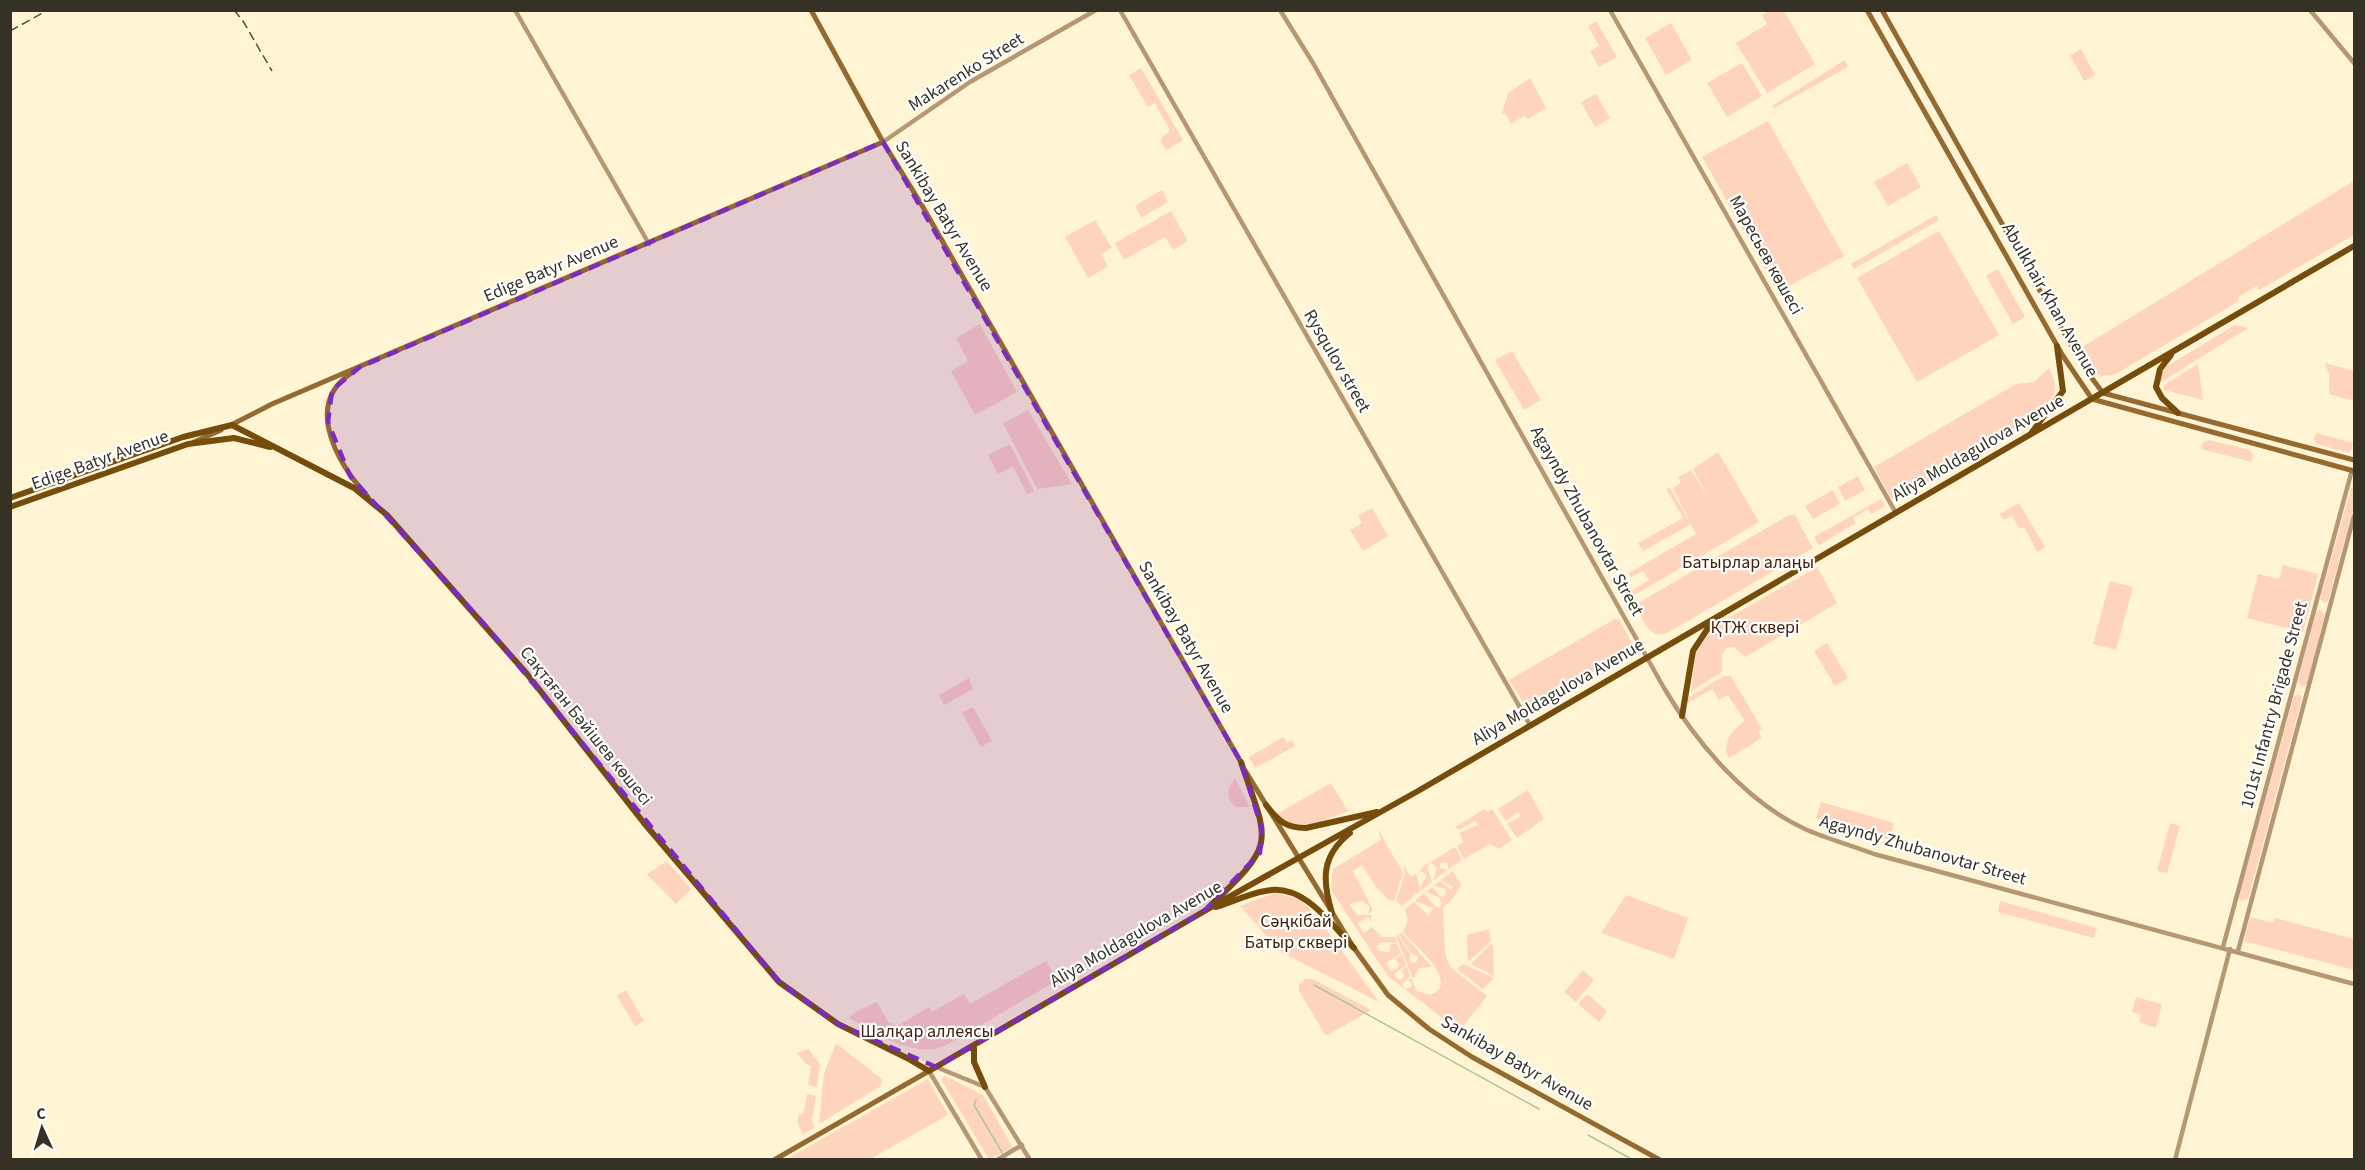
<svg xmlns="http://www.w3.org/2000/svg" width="2365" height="1170" font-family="'Source Sans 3',sans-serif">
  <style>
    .green { fill: #fed4bc }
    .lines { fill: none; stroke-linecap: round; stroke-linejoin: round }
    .stream { stroke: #aac998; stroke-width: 1.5 }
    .tertiary { stroke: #b59773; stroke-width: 4.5 }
    .secondary { stroke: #946a30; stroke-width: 5 }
    .primary { stroke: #754c0b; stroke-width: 6 }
    .rail { stroke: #565041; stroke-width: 1.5; stroke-dasharray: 9 4.5; stroke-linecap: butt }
    .marked { fill: #7b2cbf; fill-opacity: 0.2; stroke: #7b2cbf; stroke-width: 4.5; stroke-dasharray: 12 8; stroke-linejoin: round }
    .labels { text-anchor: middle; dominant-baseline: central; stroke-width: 4.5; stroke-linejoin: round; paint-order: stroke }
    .street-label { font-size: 18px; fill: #353125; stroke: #fff }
    .park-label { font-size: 18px; fill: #44210a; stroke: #fff }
  </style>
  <rect width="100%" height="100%" fill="#fff4d3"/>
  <!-- green -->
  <path class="green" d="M1770,11H1784L1815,64L1767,93L1736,43L1767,24L1762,15Z
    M1596,21L1617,57L1599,67L1590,51L1599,46L1588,26Z
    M1671,23L1692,60L1666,75L1645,38Z
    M2081,49L2095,75L2084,81L2070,55Z
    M1845,60L1848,67L1774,108L1773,105Z
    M1742,63L1762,96L1727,117L1707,83Z
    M1141,68L1183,140L1166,150L1160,140L1170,130L1155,103L1148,107L1129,75Z
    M1530,78L1546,108L1528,119L1524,116L1511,124L1506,114L1502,113L1508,93Z
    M1596,94L1610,118L1595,127L1581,102Z
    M1768,121L1844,256L1778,292L1702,157Z
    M1907,163L1921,187L1888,206L1874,182Z
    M2354,181V235L2259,290L2257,286L2238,297L2239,301L2114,375L2100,376C2092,370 2082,356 2084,346Z
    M1162,190L1168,202L1141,218L1135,206Z
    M1171,211L1188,241L1173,250L1165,237L1124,260L1115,243Z
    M1936,215L1939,220L1854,269L1851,264Z
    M1095,220L1112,248L1101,254L1108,266L1088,278L1065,237Z
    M1939,231L1999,335L1917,382L1857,278Z
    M1998,269L2025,317L2013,324L1986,276Z
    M980,324L1017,392L975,415L951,371L968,361L956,338Z
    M2235,325L2248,328L2158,384L2159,375L2164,368Z
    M1512,351L1541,400L1524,410L1495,360Z
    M2325,363L2354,371V401L2329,394V374Z
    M2198,364L2203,400L2164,390V385Z
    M2049,368C2059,386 2056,395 2044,412L1969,458L1968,456L1940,472L1938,476L1895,500L1891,498L1874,467L2016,384L2034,382Z
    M1028,410L1072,484L1037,489L1003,423Z
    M2316,433L2353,443L2350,453L2317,444L2314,440Z
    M2209,440L2250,450L2253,455L2252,462L2201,449L2203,443Z
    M1010,444L1034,491L1027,494L1013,466L998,474L988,455Z
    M1718,452L1759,522L1631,597L1628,593L1649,580L1643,571L1631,577L1629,573L1696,534L1673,488L1681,483L1678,477L1691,470L1710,500L1693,469Z
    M1858,476L1865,490L1845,501L1838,487Z
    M2354,486V506L2328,601L2325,603L2320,599L2351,488Z
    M1670,488L1691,524L1643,551L1638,543L1683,518L1666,489Z
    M1833,490L1840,504L1813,519L1805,506Z
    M1881,499L1885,506L1871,514L1868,509L1853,518L1856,523L1819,545L1814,537Z
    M2019,503L2045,547L2037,552L2024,527L2020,529L2012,516L2004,520L2000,514Z
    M1372,508L1388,536L1363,551L1350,530L1362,523L1358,516Z
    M1789,515H1795L1813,548L1667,633C1649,640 1642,618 1635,605Z
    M2283,565L2318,574L2303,632L2247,618L2258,574L2279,579Z
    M1817,567L1837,603L1745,657L1734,647L1726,648L1722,655V672L1691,691L1696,654L1713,627Z
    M2110,581L2133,587L2116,650L2093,644Z
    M2320,610L2325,614L2307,684L2302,687L2298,681L2316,612Z
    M1615,619H1619L1634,647L1632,652L1589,674V677L1532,712L1529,711L1509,680Z
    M1827,643L1848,678L1835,686L1814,651Z
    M1724,676H1731L1762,729L1758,731L1762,738L1729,758L1726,752C1726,738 1733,729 1745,721L1728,695L1719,700L1712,689L1688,703L1686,699Z
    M969,678L973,689L944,705L939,695Z
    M2300,694L2302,698L2248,899L2241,901L2239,897L2294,696Z
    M973,707L992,741L981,747L962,713Z
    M1283,737L1287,743L1292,740L1295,746L1255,768L1249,757Z
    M1235,778L1250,807H1236C1225,798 1227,789 1235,778Z
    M1331,783L1348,811C1325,820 1297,835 1277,814Z
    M1528,790L1544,819L1517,838L1507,824L1521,816L1518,812L1506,821L1498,809Z
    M1821,802L1894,823L1889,840L1816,818Z
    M1485,809L1488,812L1492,809L1512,840L1499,849L1490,844L1464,859L1457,846L1464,842L1459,833L1478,825L1475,821L1459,830L1455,827Z
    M2170,823L2180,826L2167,873L2157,871Z
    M1377,828L1403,873L1394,901L1389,900L1376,887L1362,865L1353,871L1373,910L1368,914L1370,907L1362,901L1349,904L1357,915H1371V924L1369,917L1357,923L1364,933L1372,927L1382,937H1395L1397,943L1381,942L1376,947L1380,951L1390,952L1391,944H1397L1401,953L1386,963L1391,971L1398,968L1399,964L1395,959L1402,954L1406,966L1394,974L1399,980L1403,978L1404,974L1401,971L1407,967L1410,976L1402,984L1405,989L1411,987L1412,983L1408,980L1411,978L1417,991L1430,995C1462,983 1415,946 1403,932L1408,920L1405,909L1414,902L1429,916L1433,908L1415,901L1424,893L1433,904L1439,908L1442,903L1439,897L1426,892L1432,887L1440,896L1444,897L1446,889L1434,886L1440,881L1451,890L1453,887L1441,880L1453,871L1461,885L1451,901L1443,907L1445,954L1450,967L1487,996L1459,1031L1387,975L1331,890L1333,869L1381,840Z
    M1455,847L1462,860L1448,869V863L1441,862L1440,868L1447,870L1433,881L1437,868L1431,862L1427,867L1432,882L1422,890L1421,886L1427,875L1420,871L1424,866Z
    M667,861L691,889L676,904L647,874Z
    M1403,864L1411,877L1416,874L1421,890L1402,906L1396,901L1405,873Z
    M1275,893L1299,899L1315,914L1379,1002L1281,952L1240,906Z
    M1626,895L1688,918L1674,959L1601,933Z
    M2000,901L2097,928L2094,938L1998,912Z
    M2250,917L2273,923L2275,918L2354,939V970L2244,941Z
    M1489,929L1491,941L1468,962L1467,935Z
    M1402,933L1432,967L1419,968L1413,979L1396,936L1398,935L1410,954V962L1416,963L1418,957L1411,953L1399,935Z
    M1491,944L1493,946L1494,976L1471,964Z
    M1046,961L1058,980L943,1047C910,1057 877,1033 849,1018L855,1012L877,1002L888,1022L897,1026L929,1007L932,1012L964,994L970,1004Z
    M1463,964L1494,978L1483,989L1457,969Z
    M1583,970L1594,980L1576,1002L1564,992Z
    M1306,979H1313L1371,1010L1326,1036L1299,991V984Z
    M626,990L644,1021L635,1026L617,996Z
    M1587,994L1607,1011L1599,1022L1578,1004Z
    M2136,997L2162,1004L2156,1028L2139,1022L2141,1015L2132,1012Z
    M836,1043L882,1079L881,1086L819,1124L824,1073Z
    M808,1049L820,1064L817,1087L808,1085L811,1066L806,1064L797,1053Z
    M945,1076L983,1095L1013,1148L989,1159L941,1079Z
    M928,1079L948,1115L870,1159H787Z
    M807,1094L816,1096L812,1119L814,1128L803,1134L797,1122L799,1114H803Z"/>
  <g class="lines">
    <!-- stream -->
    <path class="stream" d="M1314,985L1539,1109
      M976,1100L974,1105L1003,1154
      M1588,1135L1633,1160"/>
    <!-- tertiary -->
    <path class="tertiary" d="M515,10L649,244
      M1120,10L1530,725
      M1280,10L1313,63L1664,688C1696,742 1746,802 1805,829C1827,839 1851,845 1874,854L2354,984
      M1610,10L1896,513
      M2310,10L2354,63
      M883,142L970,82L1096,10
      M2223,947L2352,470
      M2238,951L2354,516
      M936,1067L985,1087L1030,1160
      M929,1071L982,1160
      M997,1160L1022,1145
      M2175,1160L2230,949"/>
    <!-- secondary -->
    <path class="secondary" d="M811,10L883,142L920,202L1242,764
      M1867,10L2063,356L2092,399L2354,471
      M1882,10L2032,277L2085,369L2103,393L2354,460
      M350,374C303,406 339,465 368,497
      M229,426L272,404L883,142
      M194,442L221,430
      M1246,772L1354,948L1388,995L1429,1029L1472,1057L1660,1160
      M774,1160L929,1071"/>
    <!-- primary -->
    <path class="primary" d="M2171,355L2160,369L2156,387L2162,398L2178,413
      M2032,432L2063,391L2057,346
      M10,498L183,437L232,425L354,488L387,515L527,674L644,823L779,982L838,1024L909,1059
      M10,507L188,444L234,438L270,447
      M1682,716L1693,651L1712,622
      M1266,805C1278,821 1286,828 1306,828L1377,812
      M1213,903C1278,842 1268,842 1241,762
      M1216,907C1232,902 1248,894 1265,891C1303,882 1331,924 1354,948
      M1332,913C1322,880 1321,856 1350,833
      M974,1045V1062L985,1087
      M907,1058L929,1071L1227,898L1418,791L2354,246"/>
    <!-- rail -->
    <path class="rail" d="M234,10L243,21L272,71
      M10,31L48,10"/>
  </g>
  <!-- marked area -->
  <path class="marked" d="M883,142L1241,762L1262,829L1260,853L1204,911L936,1067L838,1024L779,982L485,625L350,476L328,422L332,390L360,367Z"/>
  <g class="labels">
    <!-- street labels -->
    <g class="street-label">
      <text transform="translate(966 72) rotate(-32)">Makarenko Street</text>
      <text transform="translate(944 216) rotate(59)">Sankibay Batyr Avenue</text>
      <text transform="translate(1766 255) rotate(61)">Маресьев көшесі</text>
      <text transform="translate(551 269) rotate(-23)">Edige Batyr Avenue</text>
      <text transform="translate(2050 300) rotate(60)">Abulkhair Khan Avenue</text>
      <text transform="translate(1337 361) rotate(60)">Rysqulov street</text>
      <text transform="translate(1978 448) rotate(-30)">Aliya Moldagulova Avenue</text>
      <text transform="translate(100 460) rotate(-20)">Edige Batyr Avenue</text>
      <text transform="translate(1587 521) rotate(61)">Agayndy Zhubanovtar Street</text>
      <text transform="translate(1186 637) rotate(60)">Sankibay Batyr Avenue</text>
      <text transform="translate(1558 692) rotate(-30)">Aliya Moldagulova Avenue</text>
      <text transform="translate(2274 705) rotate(-75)">101st Infantry Brigade Street</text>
      <text transform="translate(586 726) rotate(51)">Сақтаған Бәйішев көшесі</text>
      <text transform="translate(1923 850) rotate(16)">Agayndy Zhubanovtar Street</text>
      <text transform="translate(1136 934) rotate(-30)">Aliya Moldagulova Avenue</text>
      <text transform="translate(1517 1063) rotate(30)">Sankibay Batyr Avenue</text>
    </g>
    <!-- park labels -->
    <g class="park-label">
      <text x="1748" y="562">Батырлар алаңы</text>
      <text x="1755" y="627">ҚТЖ сквері</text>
      <text x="1296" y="921">Сәңкібай<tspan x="1296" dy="21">Батыр сквері</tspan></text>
      <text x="927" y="1031">Шалқар аллеясы</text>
    </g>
  </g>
  <!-- border -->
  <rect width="2365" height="1170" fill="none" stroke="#353125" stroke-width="24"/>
  <!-- north arrow -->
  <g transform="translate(42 1128) rotate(356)" stroke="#ffffff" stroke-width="4.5" paint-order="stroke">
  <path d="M0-4.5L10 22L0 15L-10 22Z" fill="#353125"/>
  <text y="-9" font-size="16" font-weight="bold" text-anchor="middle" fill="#353125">С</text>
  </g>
</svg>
